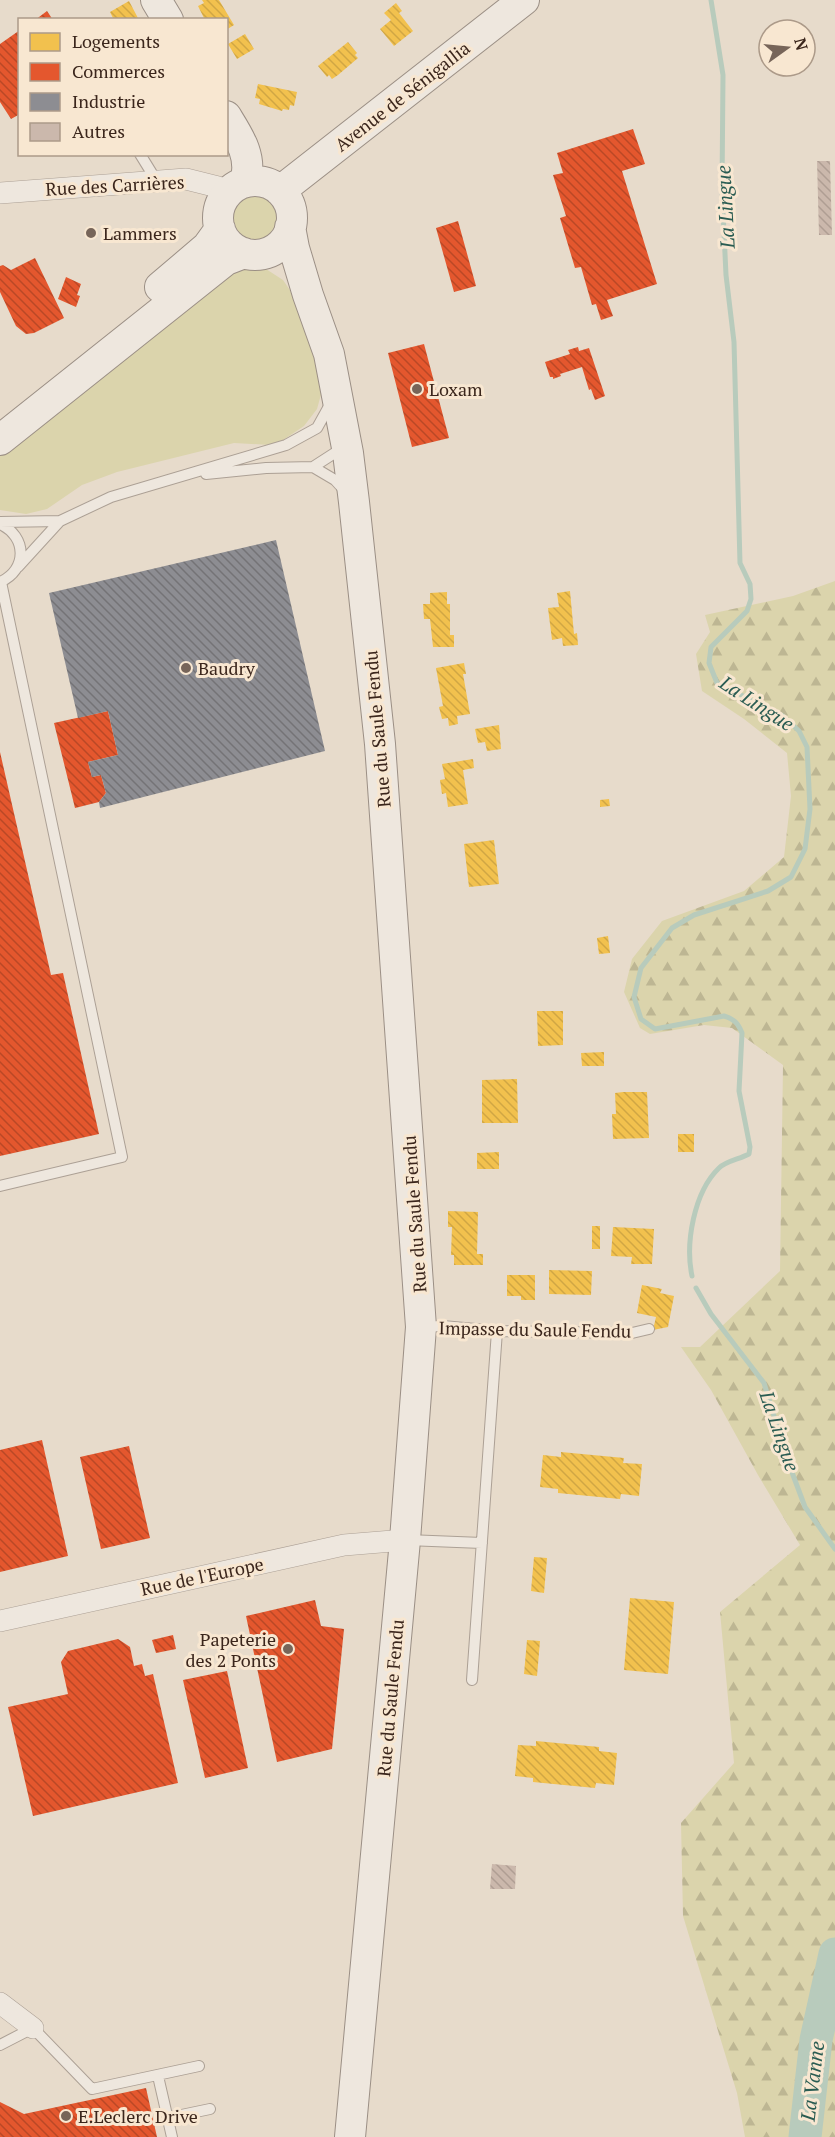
<svg xmlns="http://www.w3.org/2000/svg" width="835" height="2137" font-family="'PT Serif',serif">
  <style>
    .green { fill: #dbd4ac }
    .forest { fill: url(#forest-firs) }
    .homes { fill: url(#homes-back-hatch) }
    .shops { fill: url(#shops-back-hatch) }
    .industry { fill: url(#industry-back-hatch) }
    .lines { fill: none; stroke-linecap: round; stroke-linejoin: round }
    .stream { stroke: #b8cbbc; stroke-width: 5 }
    .river { stroke: #b8cbbc; stroke-width: 33 }
    .building { fill: url(#building-back-hatch) }
    .lane-casing { stroke: #aca095; stroke-width: 12 }
    .street-casing { stroke: #aca095; stroke-width: 22 }
    .secondary-casing { stroke: #9b8f85; stroke-width: 32 }
    .lane { stroke: #eee7de; stroke-width: 10 }
    .street { stroke: #eee7de; stroke-width: 21 }
    .secondary { stroke: #eee7de; stroke-width: 30 }
    .poi-dot { fill: #776559; stroke: #f8e7d1; stroke-width: 2 }
    .labels { text-anchor: middle; dominant-baseline: central; stroke-width: 6; stroke-linejoin: round; paint-order: stroke }
    .street-label { font-size: 18px; fill: #3b261c; stroke: #f8e7d1 }
    .poi-label { font-size: 18px; fill: #3b261c; stroke: #f8e7d1; text-anchor: start }
    .water-label { font-size: 20px; font-style: italic; fill: #2a5c52; stroke: #f8e7d1 }
  </style>
  <defs>
    <pattern id="forest-firs" width="22" height="20" patternUnits="userSpaceOnUse" patternTransform="scale(1.5)"><rect width="22" height="20" fill="#dbd4ac"/><path d="M5 1l3.5 6h-7zM16 11l3.5 6h-7z" fill="#bdb693"/></pattern>
    <pattern id="homes-back-hatch" width="6" height="6" patternUnits="userSpaceOnUse" patternTransform="scale(1.5)"><rect width="6" height="6" fill="#f2c14e"/><path d="M-1 5l2 2M0 0l6 6M5-1l2 2" fill="none" stroke="#d0a644"/></pattern>
    <pattern id="shops-back-hatch" width="6" height="6" patternUnits="userSpaceOnUse" patternTransform="scale(1.5)"><rect width="6" height="6" fill="#e4572e"/><path d="M-1 5l2 2M0 0l6 6M5-1l2 2" fill="none" stroke="#ba4826"/></pattern>
    <pattern id="industry-back-hatch" width="6" height="6" patternUnits="userSpaceOnUse" patternTransform="scale(1.5)"><rect width="6" height="6" fill="#8d8d92"/><path d="M-1 5l2 2M0 0l6 6M5-1l2 2" fill="none" stroke="#747376"/></pattern>
    <pattern id="building-back-hatch" width="6" height="6" patternUnits="userSpaceOnUse" patternTransform="scale(1.5)"><rect width="6" height="6" fill="#cbb8ac"/><path d="M-1 5l2 2M0 0l6 6M5-1l2 2" fill="none" stroke="#af9e93"/></pattern>
  </defs>
  <rect width="100%" height="100%" fill="#e7dbcb"/>
  <!-- green -->
  <path class="green" d="M228 218a28 28 0 1 1 56 0a28 28 0 1 1-56 0Z
    M231,268L266,269L283,280L296,299L306,321L321,379L322,391L317,409L304,426L283,440L270,445L234,443L117,472L82,485L47,509L26,514L0,510V445Z"/>
  <!-- forest -->
  <path class="forest" d="M835,581V2137H745L737,2093L683,1916L681,1823L734,1763L720,1612L800,1545L758,1475L711,1390L681,1347H700L780,1271L783,1065L732,1028L704,1025L650,1034L640,1028L624,992L632,959L662,921L744,891L784,857L791,796L787,753L744,719L702,691L696,654L710,632L705,615L793,596Z"/>
  <!-- homes -->
  <path class="homes" d="M202,0H219L234,25L226,30V20H205L198,6L204,3Z
    M129,1L139,20H114L110,12Z
    M396,3L402,11L399,13L413,31L394,46L380,29L391,20L384,13Z
    M245,34L254,49L237,59L228,44Z
    M348,42L357,53L355,55L358,58L338,75L332,79L329,75L327,77L318,66Z
    M258,84L297,92L294,106L290,105L289,110L283,109L282,111L259,104L260,99L255,98Z
    M570,591L574,634L577,633L578,645L563,646L562,638L552,640L548,608L559,607L557,593Z
    M447,592V604H450V635H454V647H433L430,619H424L423,604H430V593Z
    M464,663L466,674H463L470,714L457,716L458,724L449,726L448,718L442,719L439,707L443,706L436,668Z
    M499,725L501,749L487,751L485,742L478,743L475,729Z
    M473,759L474,768L463,770L468,804L448,807L446,793L442,794L440,780L445,779L442,764Z
    M609,799L610,806L600,807V800Z
    M494,840L499,884L469,887L464,844Z
    M608,936L610,953L599,954L597,938Z
    M537,1011H563V1045L538,1046Z
    M604,1052V1066H582L581,1053Z
    M517,1079L518,1123H482V1080Z
    M623,1092H647L649,1138L613,1139L612,1114H616L615,1093Z
    M678,1134H694V1152H678Z
    M499,1152V1169H477V1153Z
    M448,1211L478,1212L477,1254H483V1265H454V1255H451L452,1227H448Z
    M592,1226H600V1249H592Z
    M613,1227L654,1229L652,1264H631L632,1257L611,1256Z
    M549,1270L592,1271L591,1295L549,1294Z
    M507,1275H535V1300H521V1296H507Z
    M642,1285L662,1289L660,1293L674,1296L668,1327L653,1330L656,1317L637,1313Z
    M561,1452L624,1458L623,1463L642,1464L639,1496L621,1494L620,1499L558,1493V1489L540,1487L543,1455L561,1457Z
    M534,1557L547,1558L544,1593L531,1591Z
    M630,1598L674,1602L668,1674L624,1670Z
    M527,1640L540,1641L537,1676L524,1674Z
    M536,1741L599,1747V1751L617,1753L614,1785L596,1783L595,1788L533,1782V1778L515,1776L518,1745L536,1746Z"/>
  <!-- shops -->
  <path class="shops" d="M47,11L53,20H35Z
    M20,30V114L11,119L0,102V44Z
    M633,129L645,164L622,171L657,284L607,300L613,316L601,320L596,304L592,305L581,267L575,268L560,218L566,216L553,175L563,173L557,153Z
    M458,221L476,286L454,292L436,228Z
    M35,258L64,318L34,333L26,334L16,326L0,292V266L3,265L11,270Z
    M66,277L81,284L77,295L80,296L76,307L58,299Z
    M424,344L449,438L412,447L388,353Z
    M578,347L579,351L589,348L605,396L595,400L591,389L589,390L582,367L560,374L561,376L553,379V377H550L545,362L570,354L568,350Z
    M108,711L118,755L88,762L92,777L101,775L106,793L99,802L75,808L54,723Z
    M0,752L51,975L63,973L99,1134L0,1156Z
    M42,1440L68,1556L0,1572V1450Z
    M129,1446L150,1538L101,1549L80,1457Z
    M315,1600L321,1626L344,1629L332,1749L277,1762L246,1616Z
    M173,1635L176,1649L156,1653L152,1640Z
    M118,1639L130,1647L134,1666L142,1664L145,1676L153,1674L178,1783L33,1816L8,1707L68,1694L61,1662L68,1651Z
    M227,1671L248,1768L205,1778L183,1680Z
    M146,2088L157,2137H0V2102L24,2114Z"/>
  <!-- industry -->
  <path class="industry" d="M276,540L325,751L100,808L99,802L106,793L101,775L92,777L88,762L118,755L108,711L78,718L49,593Z"/>
  <g class="lines">
    <!-- stream -->
    <path class="stream" d="M692,1276C685,1243 694,1192 719,1168C726,1161 740,1159 749,1154L750,1147L739,1091L742,1033C738,1023 734,1019 724,1016L655,1029L641,1019L634,997L641,968L672,928L694,915L768,891L791,877L805,849L810,809L807,747L799,731L783,716L717,683L709,663L711,647L747,611L751,599L750,584L740,563L734,342L726,275L722,190L723,75L711,0
      M696,1288L711,1314L764,1383L787,1459L805,1507L835,1549"/>
    <!-- river -->
    <path class="river" d="M805,2137L816,2040L835,1954"/>
  </g>
  <!-- building -->
  <path class="building" d="M817,161H830L832,235H819Z
    M492,1864L516,1866L515,1889H490Z"/>
  <g class="lines">
    <!-- lane casing -->
    <g class="lane-casing">
      <path id="lane" d="M140,154L156,180
        M313,467L335,480L346,492
        M206,474L266,468L313,467L344,447
        M0,522L60,521
        M0,524C27,536 28,570 0,582
        M18,567L60,521L111,497L286,445L317,428L332,401
        M0,1186L122,1157L1,582
        M422,1327L443,1326L497,1331L632,1333L649,1329
        M407,1540L482,1543
        M472,1680L497,1331
        M0,2045L33,2028L92,2089L199,2066
        M158,2076L172,2137
        M167,2118L210,2109"/>
    </g>
    <!-- street casing -->
    <g class="street-casing">
      <path id="street" d="M0,193L186,179L218,187L226,195
        M0,1621L344,1545L405,1540
        M0,2003L33,2028"/>
    </g>
    <!-- secondary casing -->
    <g class="secondary-casing">
      <path id="secondary" d="M156,0L168,20
        M226,116C239,137 253,157 245,182
        M218 218a37 37 0 1 1 74 0a37 37 0 1 1-74 0Z
        M280,191L524,0
        M290,227L294,248L308,295L329,354L348,453L354,502L380,744L421,1327L405,1540L350,2137
        M160,287L207,247L220,229
        M0,440L226,260L244,253"/>
    </g>
    <!-- lane -->
    <use href="#lane" class="lane"/>
    <!-- street -->
    <use href="#street" class="street"/>
    <!-- secondary -->
    <use href="#secondary" class="secondary"/>
  </g>
  <!-- markers -->
  <g class="poi-dot">
    <circle cx="91" cy="233" r="6"/>
    <circle cx="417" cy="389" r="6"/>
    <circle cx="186" cy="668" r="6"/>
    <circle cx="288" cy="1649" r="6"/>
    <circle cx="66" cy="2116" r="6"/>
  </g>
  <g class="labels">
    <!-- street labels -->
    <g class="street-label">
      <text transform="translate(402 96) rotate(-38)">Avenue de Sénigallia</text>
      <text transform="translate(115 185) rotate(-3)">Rue des Carrières</text>
      <text transform="translate(377 729) rotate(-95)">Rue du Saule Fendu</text>
      <text transform="translate(414 1214) rotate(-94)">Rue du Saule Fendu</text>
      <text transform="translate(535 1329) rotate(1)">Impasse du Saule Fendu</text>
      <text transform="translate(202 1576) rotate(-12)">Rue de l'Europe</text>
      <text transform="translate(390 1698) rotate(-85)">Rue du Saule Fendu</text>
    </g>
    <!-- poi labels -->
    <g class="poi-label">
      <text x="103" y="233">Lammers</text>
      <text x="429" y="389">Loxam</text>
      <text x="198" y="668">Baudry</text>
      <text x="276" y="1639" text-anchor="end">Papeterie<tspan x="276" dy="21">des 2 Ponts</tspan></text>
      <text x="78" y="2116">E.Leclerc Drive</text>
    </g>
    <!-- water labels -->
    <g class="water-label">
      <text transform="translate(725 207) rotate(-93)">La Lingue</text>
      <text transform="translate(757 703) rotate(33)">La Lingue</text>
      <text transform="translate(780 1431) rotate(71)">La Lingue</text>
      <text transform="translate(812 2081) rotate(-83)">La Vanne</text>
    </g>
  </g>
  <!-- legend -->
  <rect x="18" y="18" width="210" height="138" fill="#f8e7d1" stroke="#ac9a89" stroke-width="1.5"/>
  <rect x="30" y="33" width="30" height="18" fill="#f2c14e" stroke="#ac9a89" stroke-width="1.5"/>
  <text x="72" y="48" font-size="18" fill="#3b261c">Logements</text>
  <rect x="30" y="63" width="30" height="18" fill="#e4572e" stroke="#ac9a89" stroke-width="1.5"/>
  <text x="72" y="78" font-size="18" fill="#3b261c">Commerces</text>
  <rect x="30" y="93" width="30" height="18" fill="#8d8d92" stroke="#ac9a89" stroke-width="1.5"/>
  <text x="72" y="108" font-size="18" fill="#3b261c">Industrie</text>
  <rect x="30" y="123" width="30" height="18" fill="#cbb8ac" stroke="#ac9a89" stroke-width="1.5"/>
  <text x="72" y="138" font-size="18" fill="#3b261c">Autres</text>
  <!-- north arrow -->
  <g transform="translate(787 48) rotate(75)"><circle r="28" fill="#f8e7d1" stroke="#ac9a89" stroke-width="1.5"/>
  <path d="M0-4.5L10 22L0 15L-10 22Z" fill="#776559"/>
  <text y="-9" font-size="16" font-weight="bold" text-anchor="middle" fill="#3b261c">N</text>
  </g>
</svg>
